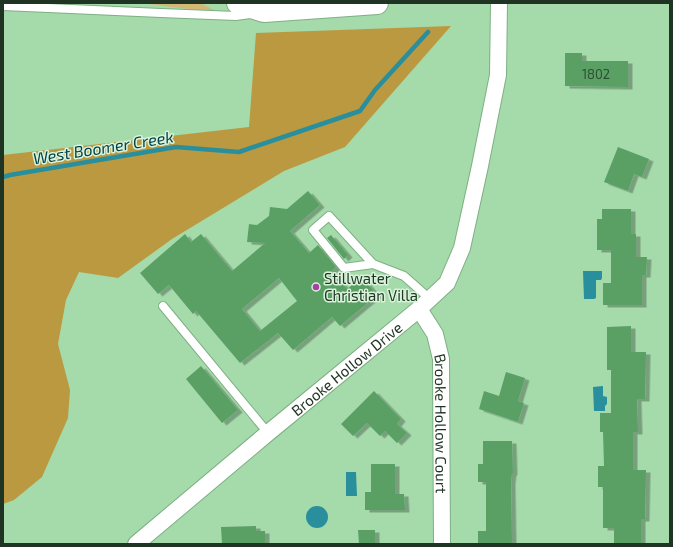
<svg xmlns="http://www.w3.org/2000/svg" width="673" height="547" font-family="'Exo 2',sans-serif">
  <style>
    .green { fill: #d2b775 }
    .forest { fill: #bb9940 }
    .water { fill: #298f9c }
    .lines { fill: none; stroke-linecap: round; stroke-linejoin: round }
    .stream { stroke: #298f9c; stroke-width: 4.5 }
    .building { fill: #5aa065; fill-rule: evenodd; filter: url(#shadow) }
    .lane-casing { stroke: #7db083; stroke-width: 10 }
    .street-casing { stroke: #7db083; stroke-width: 18 }
    .secondary-casing { stroke: #7db083; stroke-width: 24 }
    .lane { stroke: #fff; stroke-width: 8 }
    .street { stroke: #fff; stroke-width: 16 }
    .secondary { stroke: #fff; stroke-width: 22 }
    .poi-dot { fill: #a541a5; stroke: #d9f3db; stroke-width: 1.5 }
    .labels { text-anchor: middle; dominant-baseline: central; stroke-width: 3; stroke-linejoin: round; paint-order: stroke }
    .number-label { font-size: 13px; fill: #2e4f33 }
    .poi-label { font-size: 15px; fill: #1f3422; stroke: #d9f3db; text-anchor: start }
    .street-label { font-size: 15px; fill: #1f3422; stroke: #d9f3db }
    .water-label { font-size: 16px; font-style: italic; fill: #034148; stroke: #d9f3db }
  </style>
  <defs>
    <filter id="shadow"><feDropShadow dx="4.5" dy="2.5" stdDeviation="0" flood-color="#0004"/></filter>
  </defs>
  <rect width="100%" height="100%" fill="#a5daab"/>
  <!-- green -->
  <path class="green" d="M141,3H200L214,10L213,12Z"/>
  <!-- forest -->
  <path class="forest" d="M451,26L345,147L284,171L172,239L118,278L79,272L66,300L58,344L70,390L68,418L42,477L14,500L3,504V155L249,127L256,33Z"/>
  <!-- water -->
  <path class="water" d="M583,271H602V278L601,280H596V298L594,299H584Z
    M603,386V396L607,397V404L605,406V411H594L593,387Z
    M346,472H356L357,496H346Z
    M306 517a11 11 0 1 1 22 0a11 11 0 1 1-22 0Z"/>
  <g class="lines">
    <!-- stream -->
    <path class="stream" d="M3,177L10,175L176,147L239,152L360,111L375,90L428,32"/>
  </g>
  <!-- building -->
  <path class="building" d="M565,53H582V61H628V87L565,86Z
    M618,147L649,159L642,177L634,174L628,191L604,182Z
    M308,191L320,205L290,231L309,253L318,245L336,267L332,271L347,289L362,277L377,295L340,326L332,317L293,350L278,333L240,363L196,311L193,314L169,285L158,294L140,273L185,234L191,242L201,234L232,271L265,243L247,242L249,224L257,225L269,216L270,207L287,209ZM279,278L297,301L260,331L242,309Z
    M602,209H631V234H636V257H647L646,275H642V305H603V283H611V250H597V219H602Z
    M331,235L348,255L344,259L327,238Z
    M631,326V352H646L645,399H637L638,432H633V470H646L645,519H641V544H614V528H603V487H598V466H604L603,432H600V413H611V370H607V327Z
    M201,366L238,410L222,423L186,379Z
    M506,372L525,378L518,401L524,403L518,422L479,409L484,391L499,396Z
    M374,391L401,419L397,424L407,433L397,443L385,431L380,436L367,423L353,436L341,424Z
    M483,441H512L513,473H512L511,482L512,544H478V531H486V482H478V464H483Z
    M371,464H395V494H404L405,510H365V492H371Z
    M256,526V531H265V544H222L221,527Z
    M358,530H375V544H359Z"/>
  <g class="lines">
    <!-- lane casing -->
    <g class="lane-casing">
      <path id="lane" d="M3,6L161,13L236,16L250,14
        M373,264L344,268L313,230L329,216L373,264L404,276L430,299
        M163,306L268,433"/>
    </g>
    <!-- street casing -->
    <g class="street-casing">
      <g id="street">
        <path id="s1" d="M419,309L435,334L441,359L442,544"/>
        <path id="s2" d="M136,544L268,433L419,309L447,283L462,248L480,166L498,75L499,3"/>
      </g>
    </g>
    <!-- secondary casing -->
    <g class="secondary-casing">
      <path id="secondary" d="M238,3L264,11L377,3"/>
    </g>
    <!-- lane -->
    <use href="#lane" class="lane"/>
    <!-- street -->
    <use href="#street" class="street"/>
    <!-- secondary -->
    <use href="#secondary" class="secondary"/>
  </g>
  <!-- markers -->
  <circle class="poi-dot" cx="316" cy="287" r="4"/>
  <g class="labels">
    <!-- number labels -->
    <g class="number-label">
      <text x="596" y="74">1802</text>
    </g>
    <!-- poi labels -->
    <g class="poi-label">
      <text x="324" y="278">Stillwater<tspan x="324" dy="17">Christian Villa</tspan></text>
    </g>
    <!-- street labels -->
    <g class="street-label">
      <text stroke="none"><textPath href="#s2" startOffset="274">Brooke Hollow Drive</textPath></text>
      <text stroke="none"><textPath href="#s1" startOffset="120">Brooke Hollow Court</textPath></text>
    </g>
    <!-- water labels -->
    <g class="water-label">
      <text transform="translate(103 147) rotate(-9)">West Boomer Creek</text>
    </g>
  </g>
  <!-- border -->
  <rect width="673" height="547" fill="none" stroke="#1f3422" stroke-width="8"/>
</svg>
